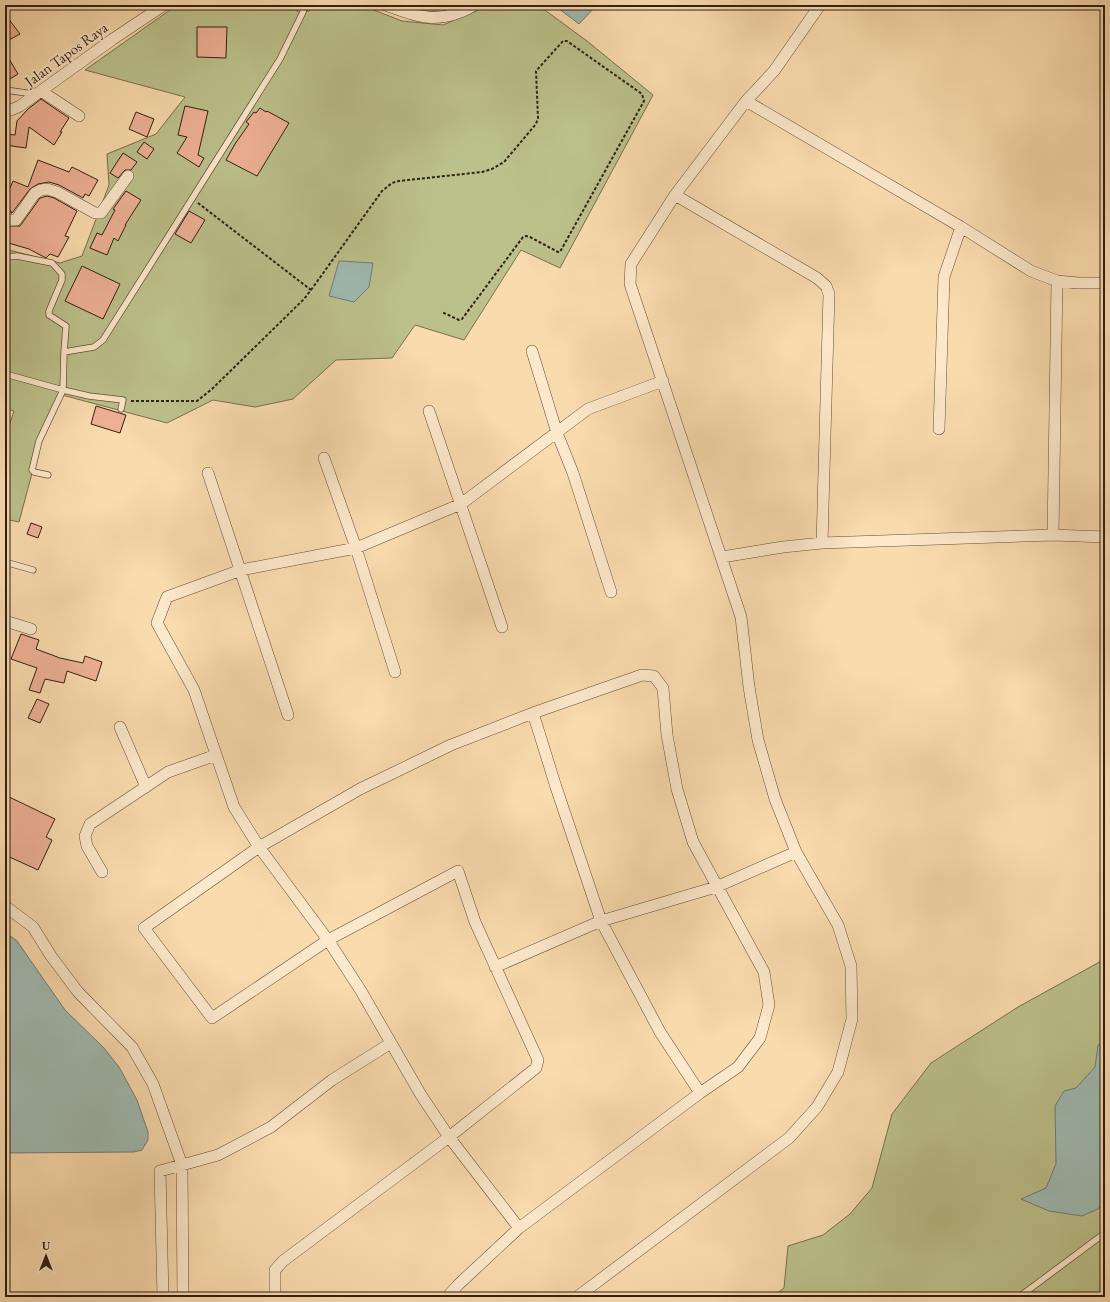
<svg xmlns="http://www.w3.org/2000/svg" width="1110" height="1302" font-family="'EB Garamond',serif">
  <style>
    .green { fill: #bcc18c; stroke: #767050 }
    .water { fill: #9fbab2; stroke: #737c73 }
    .building { fill: #efb196; stroke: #311f14 }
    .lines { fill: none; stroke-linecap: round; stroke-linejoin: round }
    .service-casing { stroke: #634e3a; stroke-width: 7 }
    .minor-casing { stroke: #634e3a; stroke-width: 12 }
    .path { stroke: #311f14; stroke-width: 2; stroke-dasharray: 3 2; stroke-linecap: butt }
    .service { stroke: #fce8ca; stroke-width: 5.5 }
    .minor { stroke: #fce8ca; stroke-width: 11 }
    .labels { text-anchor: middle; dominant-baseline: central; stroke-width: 4; stroke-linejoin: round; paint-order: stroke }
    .street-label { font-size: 15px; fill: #311f14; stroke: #fce8ca }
  </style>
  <rect width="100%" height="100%" fill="#fadbae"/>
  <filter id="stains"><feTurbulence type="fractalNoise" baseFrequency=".005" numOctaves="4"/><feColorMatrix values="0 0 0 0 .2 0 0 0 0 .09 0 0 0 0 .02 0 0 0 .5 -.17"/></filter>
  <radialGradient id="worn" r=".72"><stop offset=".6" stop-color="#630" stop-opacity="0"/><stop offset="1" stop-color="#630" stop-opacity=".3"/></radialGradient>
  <!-- green -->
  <path class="green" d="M177,5H294L298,12L309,11L313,5H361L402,21L443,25L476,11L484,5H538L587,41L653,95L560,268L521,250L464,340L415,325L392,358L336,360L293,399L255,407L213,400L167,423L62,395L44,432L35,462L19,522L5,519V425L9,426L14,411L5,408V249L60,263L82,256L109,185L107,154L156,134L185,97L85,70Z
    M406,5H463L441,12H420Z
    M1105,959V1297H772L784,1288L788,1246L823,1235L850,1214L872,1188L892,1114L931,1063L1018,1007Z"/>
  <!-- water -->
  <path class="water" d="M554,5H597L579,24Z
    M339,261L373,263L369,287L354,302L329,296Z
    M5,932L17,941L65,1010L103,1047L119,1067L137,1100L148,1132V1140L142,1150L134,1152L5,1153Z
    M1105,1041V1200L1098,1209L1082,1216L1049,1211L1021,1199L1046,1188L1056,1164L1055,1106L1064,1091L1076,1088L1095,1067L1098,1045Z"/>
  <!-- building -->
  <path class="building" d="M5,14L20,34L5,42Z
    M197,27H227L226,58L197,57Z
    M5,52L18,74L5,82Z
    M41,99L69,118L60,132H62L54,145L29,127L26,148L5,145V134L15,135L17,121L28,109Z
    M185,106L208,111L198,155L204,158L199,167L177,153L187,137L178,135Z
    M260,108L266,112L267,111L289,123L257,176L226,160L235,144L249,124L246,122L254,112L256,113Z
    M136,112L154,119L147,137L129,129Z
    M144,142L154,149L147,159L137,152Z
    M123,153L137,162L131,170H125L118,178L110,173Z
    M38,160L69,172L72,167L98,180L89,196L85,194L83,198L59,185L49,182L38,184L30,189L12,213H11V211L5,208V199L13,181L28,187Z
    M126,191L141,200L125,225H126L118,241L114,238L107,255L90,248L97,233L102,235L115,210L113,209Z
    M47,196L54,198L77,211L65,236L69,237L58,257L50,254L46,258L29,249L5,242L6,226H20L40,198Z
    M189,211L205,220L191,243L175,234Z
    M82,266L120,284L103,319L65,301Z
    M96,406L126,415L120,433L91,424Z
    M31,523L42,527L38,538L27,534Z
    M21,634L39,640L36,649L60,658L83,663L85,656L102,662L96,681L67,671L64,683L45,679L40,693L29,690L37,668L11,659Z
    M37,699L49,704L40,723L28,718Z
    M5,795L55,819L46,837L52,840L38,870L5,855Z"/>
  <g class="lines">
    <!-- service casing -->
    <g class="service-casing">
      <path id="service" d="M5,90L34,94
        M5,308L6,260L8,257L17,256L52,263L62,274V280L49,311V315L66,326L64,352
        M5,372L9,375L63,390L64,352L94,347L103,340L280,59L303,12L304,5
        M48,475L34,472L32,470L39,441L63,390L89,396L123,400L121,409
        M5,562L33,570
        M1019,1297L1105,1233"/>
    </g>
    <!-- minor casing -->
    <g class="minor-casing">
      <path id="minor" d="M385,5C421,18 440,25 475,5
        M41,91L79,116
        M746,101L961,227L1031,271L1057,281L1078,283H1105
        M5,111L11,110L20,106L113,39L164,5
        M675,195L817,278L826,286L829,294L822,543
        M5,218L9,220H16L35,193L41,190L47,189L57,192L95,213H101L128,176
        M532,351L557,433L573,473L611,592
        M429,411L502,627
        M939,429L944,277L961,227
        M324,458L356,548L395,672
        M208,473L288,715
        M1053,535L1057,281
        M722,557L783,547L822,543L1053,535L1105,537
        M5,621L31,629
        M533,713L556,787L601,921L660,1032L700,1093
        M120,727L146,787
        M102,872L87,846L85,836L90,824L168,772L216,755
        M5,906L33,927L51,956L78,992L132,1047L153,1084L182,1165L183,1297
        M495,967L601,921L716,887L796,852
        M519,1228L449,1137L421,1095L361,991L328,940L259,847L234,807L194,690L157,623L167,597L241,570L356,548L461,504L588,409L663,381
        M163,1297L160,1171L218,1155L271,1127L332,1080L391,1043
        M275,1297V1270L283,1261L449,1137L536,1068L538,1060L475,922L458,871L328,940L212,1018L144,928L259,847L360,789L451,745L533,713L642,675L654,676L663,688L667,735L677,789L693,842L764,972L769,1005L760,1038L738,1067L700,1093L519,1228L459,1284L447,1297
        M577,1297L789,1138L817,1107L838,1072L852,1019L851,966L838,925L796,852L775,799L758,740L749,687L741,617L630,284L631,264L675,195L746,101L774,71L820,5"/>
    </g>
    <!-- path -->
    <path class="path" d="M311,290L382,191L392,183L399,181L482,172L492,169L504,162L536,124L538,118L536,71L563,41H567L642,94L644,101L560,252H558L530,237L526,236L523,237L462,319L459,320L442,312
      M131,401H197L212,389L304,299L311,290L198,203"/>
    <!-- service -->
    <use href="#service" class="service"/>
    <!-- minor -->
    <use href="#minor" class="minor"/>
  </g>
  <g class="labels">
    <!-- street labels -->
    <g class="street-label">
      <text transform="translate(66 54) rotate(-36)">Jalan Tapos Raya</text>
    </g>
  </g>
  <!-- margin -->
  <rect width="1110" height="1302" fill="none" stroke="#fadbae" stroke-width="20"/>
  <rect x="6" y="6" width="1098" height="1290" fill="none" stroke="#311f14" stroke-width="2"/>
  <rect x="10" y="10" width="1090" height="1282" fill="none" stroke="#311f14"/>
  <!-- north arrow -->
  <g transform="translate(46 1256)" stroke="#fce8ca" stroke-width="3" paint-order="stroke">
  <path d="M0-3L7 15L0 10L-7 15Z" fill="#311f14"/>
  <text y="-6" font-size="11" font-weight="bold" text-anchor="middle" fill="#311f14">U</text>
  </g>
  <rect width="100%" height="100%" filter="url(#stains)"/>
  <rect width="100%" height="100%" fill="url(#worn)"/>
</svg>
